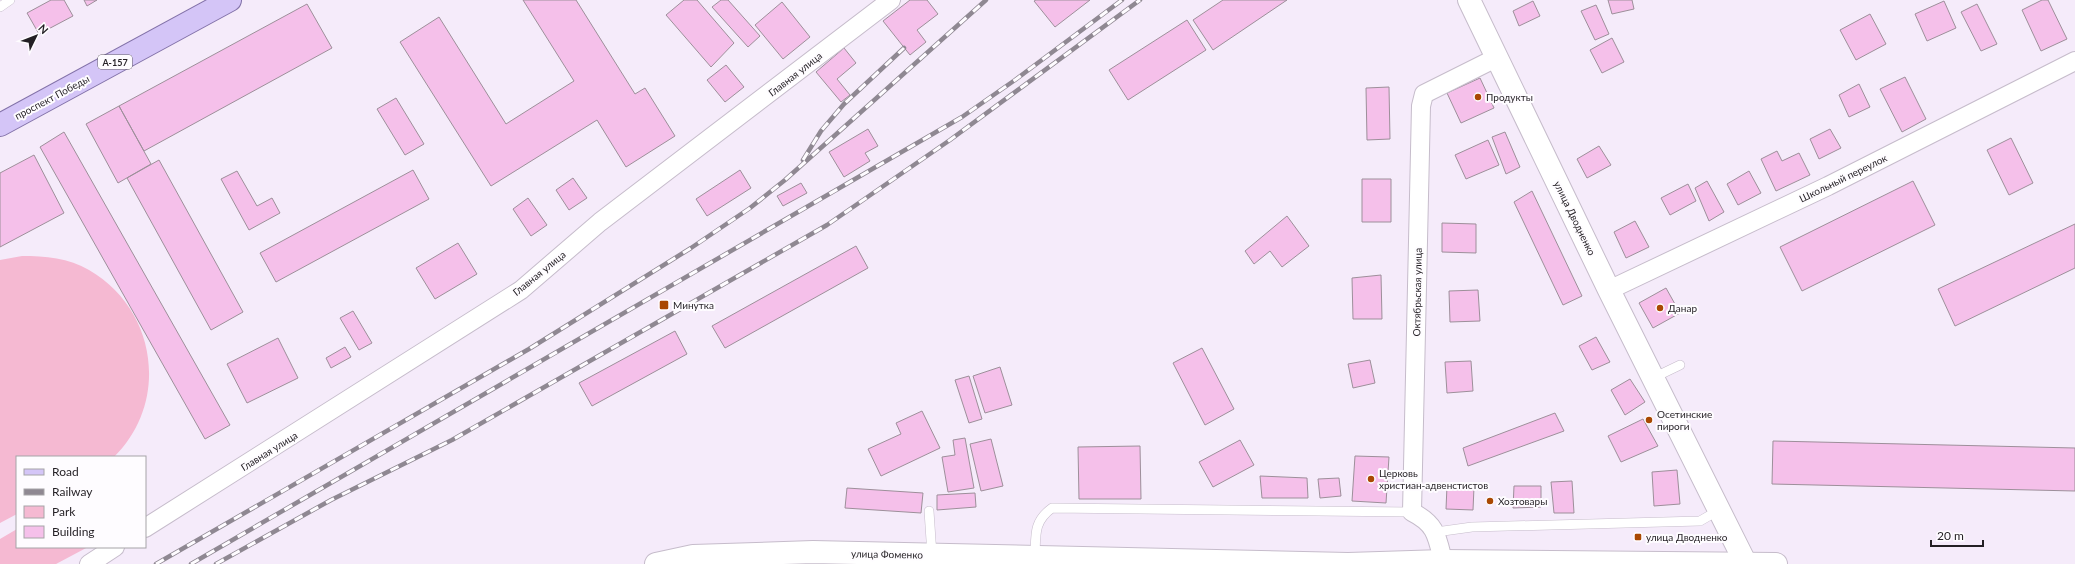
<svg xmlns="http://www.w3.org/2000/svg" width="2075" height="564" font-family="Lato,sans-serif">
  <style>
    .green { fill: #f5b9d2 }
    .building { fill: #f5c0ea; stroke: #9d8f9a }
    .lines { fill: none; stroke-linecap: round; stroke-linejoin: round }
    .service-casing { stroke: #c6bccb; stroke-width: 10 }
    .minor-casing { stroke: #c6bccb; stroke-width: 20 }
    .tertiary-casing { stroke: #c6bccb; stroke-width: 24 }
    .secondary-casing { stroke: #c6bccb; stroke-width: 24 }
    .primary-casing { stroke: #8372a9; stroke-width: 24 }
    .service { stroke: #fff; stroke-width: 9 }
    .minor { stroke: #fff; stroke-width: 18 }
    .tertiary { stroke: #fff; stroke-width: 22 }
    .secondary { stroke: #fff; stroke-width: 22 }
    .primary { stroke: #d4c5f7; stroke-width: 22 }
    .rail-casing { stroke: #8f8892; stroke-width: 4.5 }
    .rail { stroke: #fefcff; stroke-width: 3; stroke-dasharray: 9; stroke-linecap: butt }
    .poi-dot { fill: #a94802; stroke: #fefcff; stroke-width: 1.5 }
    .labels { text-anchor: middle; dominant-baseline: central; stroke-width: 4; stroke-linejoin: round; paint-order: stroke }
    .shield { fill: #fefcff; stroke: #656166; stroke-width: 1 }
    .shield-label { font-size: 9px; font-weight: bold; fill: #231f24 }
    .street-label { font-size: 10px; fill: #231f24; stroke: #fefcff }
    .poi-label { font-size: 10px; fill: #231f24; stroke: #fefcff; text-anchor: start }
  </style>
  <rect width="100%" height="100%" fill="#f5ebfa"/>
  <!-- green -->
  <path class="green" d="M22,256C45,256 69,258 89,270C157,309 170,402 114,457H17V514L0,523V260Z
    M17,529V547H88L56,564H0V539Z"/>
  <!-- building -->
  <path class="building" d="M51,0H64L73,16L39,34L27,13Z
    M84,0H97L87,6Z
    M523,0H576L635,94L645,88L675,136L626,167L597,120L491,186L400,42L439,17L506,124L574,81Z
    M684,0H697L734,43L711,67L666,15Z
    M721,0H728L760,36L748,47L712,7Z
    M910,0H927L938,14L917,30L926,42L910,55L883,21Z
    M1036,0H1090L1055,27L1034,1Z
    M1223,0H1287L1213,50L1193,20Z
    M1608,0H1632L1634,9L1612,14Z
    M2042,0H2048L2067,39L2041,51L2022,10Z
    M1533,1L1540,16L1519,26L1513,11Z
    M1944,1L1956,28L1927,41L1915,14Z
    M782,2L810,37L783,59L755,25Z
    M307,4L332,48L144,151L119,106Z
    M1977,4L1997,44L1981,51L1961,12Z
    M1596,5L1609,34L1595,40L1581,11Z
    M1870,14L1886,44L1856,60L1840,30Z
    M1187,20L1206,50L1128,100L1109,70Z
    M1612,38L1624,62L1602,73L1590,50Z
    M844,48L856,63L837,79L850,95L841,102L816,72Z
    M726,65L744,87L725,102L707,80Z
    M1905,77L1926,119L1902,132L1880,89Z
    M1480,78L1494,108L1461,123L1447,93Z
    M1859,84L1870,107L1849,117L1839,95Z
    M1389,87L1390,139L1367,140L1366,88Z
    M396,98L424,144L405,155L377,109Z
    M119,106L151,164L118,183L86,124Z
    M868,129L878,146L865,153L870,161L844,177L829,152Z
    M1830,129L1841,148L1819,159L1810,139Z
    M64,132L230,425L205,439L40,147Z
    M1505,132L1520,167L1506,174L1492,137Z
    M2011,138L2033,183L2009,195L1987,150Z
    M1488,140L1499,165L1466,179L1455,155Z
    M1599,146L1611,165L1587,178L1577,159Z
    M1777,151L1782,161L1799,153L1810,175L1776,191L1761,159Z
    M34,155L64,213L0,247V173Z
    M159,160L243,312L211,330L127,178Z
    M413,170L429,199L276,282L260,253Z
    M740,170L751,188L707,216L696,199Z
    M237,171L257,206L272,198L280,213L249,230L221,179Z
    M1749,171L1761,193L1738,205L1727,184Z
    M573,178L587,198L569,210L556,190Z
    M1362,179H1391V222H1362Z
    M1707,181L1724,212L1709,221L1695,188Z
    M1913,181L1935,225L1802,291L1780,247Z
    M801,183L807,193L783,206L777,196Z
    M1688,184L1696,201L1670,215L1661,198Z
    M1532,191L1582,296L1563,305L1514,202Z
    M528,198L547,225L531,236L513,209Z
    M1287,216L1309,246L1282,267L1270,251L1254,264L1245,251Z
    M1635,221L1649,247L1626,258L1614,232Z
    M1442,223L1476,224V253L1442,252Z
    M2075,224V268L1955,326L1938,289Z
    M458,243L477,274L435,299L416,268Z
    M856,246L868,268L725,348L712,326Z
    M1381,275L1382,319H1353L1352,278Z
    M1666,288L1680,313L1653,328L1639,303Z
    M1478,290L1480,321L1450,322L1449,291Z
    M353,311L372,343L359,350L340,318Z
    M675,331L687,354L592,406L579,383Z
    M1596,337L1610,362L1592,370L1579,346Z
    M278,338L298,378L247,403L227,364Z
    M345,347L351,357L331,368L326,358Z
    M1202,348L1234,409L1205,425L1173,363Z
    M1370,360L1375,383L1353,388L1348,364Z
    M1471,361L1473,391L1447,393L1445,362Z
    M1000,367L1012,405L985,413L973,376Z
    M969,376L982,419L969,423L955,380Z
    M1630,379L1645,402L1625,415L1611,390Z
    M922,411L940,448L881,476L868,449L901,434L896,423Z
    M1555,413L1564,431L1468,466L1463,448Z
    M1643,419L1658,446L1621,462L1608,436Z
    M965,438L974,488L948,492L942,457L955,455L953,440Z
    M991,439L1003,486L981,491L970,444Z
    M1240,440L1254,465L1213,487L1199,462Z
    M1773,441L2075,448V491L1772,484Z
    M1140,446L1141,499H1079L1078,447Z
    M1355,456L1389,457L1386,503L1352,501Z
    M1677,470L1680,504L1654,506L1652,472Z
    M1260,476L1307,478L1308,498H1262Z
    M1339,478L1341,496L1320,498L1318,479Z
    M1572,481L1574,513H1554L1551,482Z
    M1447,486L1474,487L1473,510L1446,509Z
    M1514,486H1541V507L1513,508Z
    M847,488L923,493L921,513L845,508Z
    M975,493L976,507L937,510V495Z"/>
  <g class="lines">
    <!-- service casing -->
    <g class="service-casing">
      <path id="service" d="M0,7L10,0
        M1653,378L1680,365
        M929,511L932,555
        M1436,532L1472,527L1700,521L1719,510
        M1035,557C1036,535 1033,522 1052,508L1412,512"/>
    </g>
    <!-- minor casing -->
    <g class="minor-casing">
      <path id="minor" d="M1609,290L1828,186L2075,61
        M145,528L521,290L600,222L891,0
        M1443,561C1437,536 1436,524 1412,512L1421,106L1424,94L1498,57
        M89,564L115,547"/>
    </g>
    <!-- tertiary casing -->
    <g class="tertiary-casing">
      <path id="tertiary" d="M1469,0L1609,290L1746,564
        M656,564L693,556L813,552L1348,564"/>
    </g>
    <!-- secondary casing -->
    <g class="secondary-casing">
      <path id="secondary" d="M1348,564L1443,561L1776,564"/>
    </g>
    <!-- primary casing -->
    <g class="primary-casing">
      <path id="primary" d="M0,125L230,0"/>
    </g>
    <!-- service -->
    <use href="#service" class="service"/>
    <!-- minor -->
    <use href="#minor" class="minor"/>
    <!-- tertiary -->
    <use href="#tertiary" class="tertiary"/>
    <!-- secondary -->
    <use href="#secondary" class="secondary"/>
    <!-- primary -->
    <use href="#primary" class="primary"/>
    <!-- rail casing -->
    <g class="rail-casing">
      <path id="rail" d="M803,160L821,131L844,104L904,48
        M156,564L529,349L691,248L750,208L785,180L986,0
        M191,564L962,117L1015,80L1122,0
        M216,564L331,500L452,440L827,225L950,140L1140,0"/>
    </g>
    <!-- rail -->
    <use href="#rail" class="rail"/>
  </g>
  <!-- markers -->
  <g class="poi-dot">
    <circle cx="1478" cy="97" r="4"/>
    <rect x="659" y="300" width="10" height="10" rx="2"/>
    <circle cx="1660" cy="308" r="4"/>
    <circle cx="1649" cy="420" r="4"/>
    <circle cx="1371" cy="479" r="4"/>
    <circle cx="1490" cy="501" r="4"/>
    <rect x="1634" y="533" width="8" height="8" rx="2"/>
  </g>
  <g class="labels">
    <!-- shield labels -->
    <rect class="shield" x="98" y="55" width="34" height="14" rx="3"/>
    <g class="shield-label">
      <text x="115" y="62">А-157</text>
    </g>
    <!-- street labels -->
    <g class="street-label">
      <text transform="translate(795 74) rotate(-38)">Главная улица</text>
      <text transform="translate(52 97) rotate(-28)">проспект Победы</text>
      <text transform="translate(1843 178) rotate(-26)">Школьный переулок</text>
      <text transform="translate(1575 218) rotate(64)">улица Дводненко</text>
      <text transform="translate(539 273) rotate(-39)">Главная улица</text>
      <text transform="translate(1417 292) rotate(-89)">Октябрьская улица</text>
      <text transform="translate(269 451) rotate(-32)">Главная улица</text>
      <text transform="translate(887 554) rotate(1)">улица Фоменко</text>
    </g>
    <!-- poi labels -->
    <g class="poi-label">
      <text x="1486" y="97">Продукты</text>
      <text x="673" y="305">Минутка</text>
      <text x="1668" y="308">Данар</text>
      <text x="1657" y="414">Осетинские<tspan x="1657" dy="12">пироги</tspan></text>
      <text x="1379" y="473">Церковь<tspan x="1379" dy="12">христиан-адвенстистов</tspan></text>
      <text x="1498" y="501">Хозтовары</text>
      <text x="1646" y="537">улица Дводненко</text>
    </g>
  </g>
  <!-- legend -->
  <rect x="16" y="456" width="130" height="92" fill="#fefcff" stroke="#a6a4a7"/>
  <rect x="24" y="469" width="20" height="6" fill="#d4c5f7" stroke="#a6a4a7"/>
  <text x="52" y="476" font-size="12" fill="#231f24">Road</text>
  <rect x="24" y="489" width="20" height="6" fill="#8f8892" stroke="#a6a4a7"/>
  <text x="52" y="496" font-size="12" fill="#231f24">Railway</text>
  <rect x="24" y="506" width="20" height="12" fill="#f5b9d2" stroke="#a6a4a7"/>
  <text x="52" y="516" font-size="12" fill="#231f24">Park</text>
  <rect x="24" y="526" width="20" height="12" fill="#f5c0ea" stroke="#a6a4a7"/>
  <text x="52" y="536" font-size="12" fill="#231f24">Building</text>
  <!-- north arrow -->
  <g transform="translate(36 36) rotate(47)" stroke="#fefcff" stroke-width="3" paint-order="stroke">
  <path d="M0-3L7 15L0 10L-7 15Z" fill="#231f24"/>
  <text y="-6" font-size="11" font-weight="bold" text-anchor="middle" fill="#231f24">N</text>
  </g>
  <!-- scale -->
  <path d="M1931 540v6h52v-6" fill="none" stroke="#231f24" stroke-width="2"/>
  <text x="1937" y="540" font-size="12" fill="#231f24" stroke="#fefcff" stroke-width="3" paint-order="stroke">20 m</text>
</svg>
